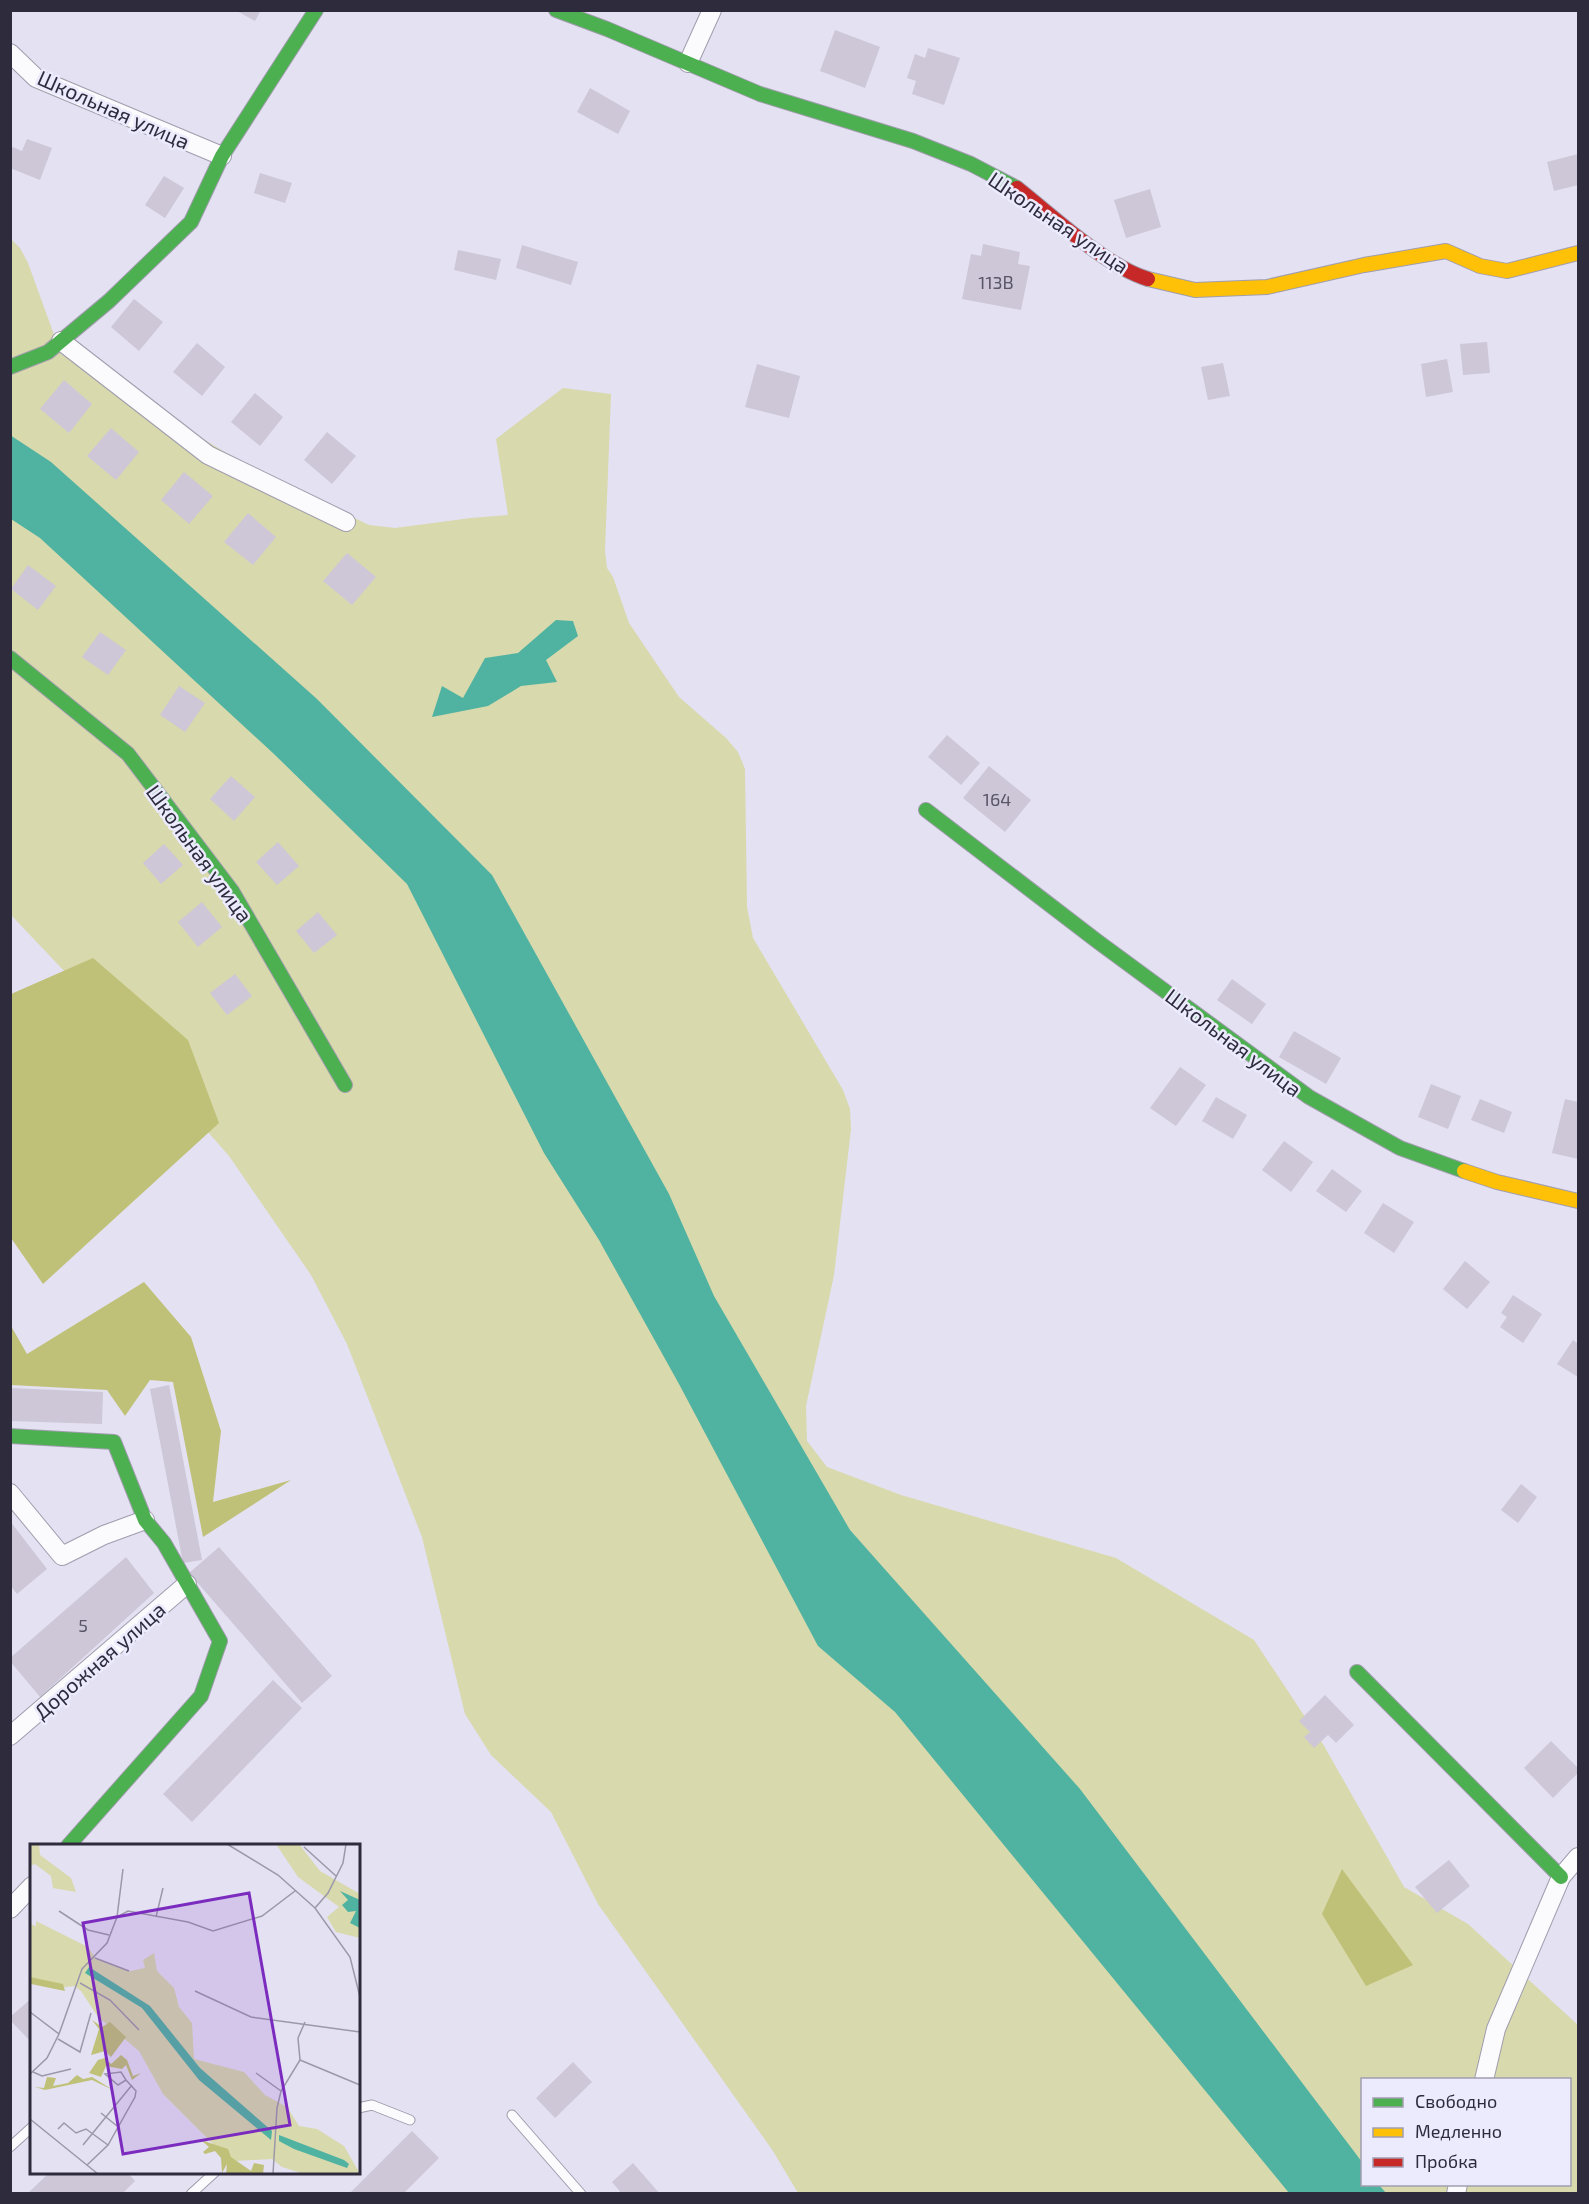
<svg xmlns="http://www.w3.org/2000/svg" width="1589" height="2204" font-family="'Exo 2',sans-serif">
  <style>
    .green { fill: #d8d9ac; fill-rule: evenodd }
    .forest { fill: #c0c178 }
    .water { fill: #50b3a2 }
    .building { fill: #cdc7d8 }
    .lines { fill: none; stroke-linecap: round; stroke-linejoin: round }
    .lane-casing { stroke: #a09dad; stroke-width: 11 }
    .street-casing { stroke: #a09dad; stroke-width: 20 }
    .fast-casing { stroke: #a09dad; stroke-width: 16 }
    .slow-casing { stroke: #a09dad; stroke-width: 16 }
    .jam-casing { stroke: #a09dad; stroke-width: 16 }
    .lane { stroke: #fbfafd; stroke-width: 9 }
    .street { stroke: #fbfafd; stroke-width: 18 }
    .fast { stroke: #4caf50; stroke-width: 14 }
    .slow { stroke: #ffc107; stroke-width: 14 }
    .jam { stroke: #c62828; stroke-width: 14 }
    .labels { text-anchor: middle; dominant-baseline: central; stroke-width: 5; stroke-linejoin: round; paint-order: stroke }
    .number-label { font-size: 18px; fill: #595667 }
    .street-label { font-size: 21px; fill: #2e2b3d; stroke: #eceafd }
    .inset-road { fill: none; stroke: #9b98aa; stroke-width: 1.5 }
    .view { fill: #7b2cbf; fill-opacity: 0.15; stroke: #7b2cbf; stroke-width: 3 }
    .inset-edge { fill: none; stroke: #2e2b3d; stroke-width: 3 }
  </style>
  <rect width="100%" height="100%" fill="#e4e1f2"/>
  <!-- green -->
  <path class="green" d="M11,239L20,248L28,263L61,354L258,472L369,525L395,528L471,518L508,515L496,439L563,388L611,394L605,551L607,568L613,577L629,623L679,697L726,738L738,752L745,769L747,907L753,938L843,1090L850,1109L851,1129L834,1275L806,1406L807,1441L827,1467L901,1495L1116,1558L1254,1640L1323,1744L1404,1887L1468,1924L1578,2025V2193H798L773,2151L598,1904L551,1812L491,1755L465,1714L422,1537L347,1344L311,1275L229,1156L105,1014L11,915ZM1362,2080H1570V2184H1362Z"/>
  <!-- forest -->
  <path class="forest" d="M93,958L188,1040L219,1123L43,1284L11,1238V994Z
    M144,1282L191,1337L221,1431L213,1502L291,1480L203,1537L173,1382L150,1380L125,1416L107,1390L11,1385V1326L27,1354Z
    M1342,1869L1413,1965L1366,1986L1322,1914Z"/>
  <!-- water -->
  <path class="water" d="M10,435L51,462L317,699L492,875L669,1194L714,1296L850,1530L1080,1789L1362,2162V2184L1379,2185L1386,2193H1289L895,1712L818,1646L679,1384L599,1240L544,1153L407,884L274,754L40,538L11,519Z
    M556,620L573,621L578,636L546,660L557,682L521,686L488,706L432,717L442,686L463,698L485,658L518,653Z"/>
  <!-- building -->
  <path class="building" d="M235,10H261L255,21Z
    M835,30L880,47L865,88L820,71Z
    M928,48L960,58L944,105L912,94L916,81L907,78L915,54L925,58Z
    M590,88L630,111L618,134L577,112Z
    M27,139L52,148L40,180L10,168V146L22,151Z
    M1578,154V185L1554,191L1547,162Z
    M260,173L292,183L285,203L254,193Z
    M164,176L184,188L165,218L145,205Z
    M1150,189L1161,227L1126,238L1114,200Z
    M983,244L1020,252L1018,264L1030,266L1021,310L962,299L971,254L981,256Z
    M522,245L578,262L571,285L516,268Z
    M458,250L501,259L496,280L454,270Z
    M134,299L163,322L139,351L111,327Z
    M1487,342L1490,373L1463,375L1460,344Z
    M197,343L225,367L202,396L173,372Z
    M1447,359L1453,392L1426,397L1421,364Z
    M1223,363L1230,396L1208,400L1201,367Z
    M757,364L800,376L789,418L745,407Z
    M64,380L92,404L69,433L40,409Z
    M255,393L283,417L260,446L231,422Z
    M111,428L139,452L116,480L87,456Z
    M327,432L356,456L332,484L304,460Z
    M184,472L213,496L189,524L161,500Z
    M248,513L276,537L253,565L224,542Z
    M347,553L376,577L352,605L323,581Z
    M28,565L56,586L38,610L11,589Z
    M100,632L126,650L108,675L82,657Z
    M179,686L205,703L185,732L160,715Z
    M947,735L980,763L961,785L928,757Z
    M989,766L1031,800L1005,832L963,798Z
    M231,776L255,797L234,821L210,799Z
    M278,842L299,866L277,885L256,862Z
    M164,844L183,865L161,884L143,863Z
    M202,902L222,927L198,947L178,922Z
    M318,912L337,935L314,953L296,931Z
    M235,974L252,996L227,1015L210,993Z
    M1232,979L1266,1004L1252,1024L1217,1000Z
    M1294,1031L1341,1058L1326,1084L1279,1057Z
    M1180,1067L1206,1085L1176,1126L1150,1108Z
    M1431,1084L1461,1096L1448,1129L1418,1117Z
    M1216,1097L1247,1115L1233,1139L1202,1121Z
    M1480,1099L1512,1112L1504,1133L1471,1120Z
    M1565,1099L1578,1102V1159L1552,1153Z
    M1284,1141L1313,1162L1291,1192L1262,1170Z
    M1332,1169L1362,1191L1346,1212L1316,1191Z
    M1383,1203L1414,1222L1394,1253L1364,1233Z
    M1465,1261L1490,1282L1467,1309L1443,1289Z
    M1513,1295L1542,1314L1523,1343L1500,1327L1507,1317L1501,1313Z
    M1573,1340L1578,1344V1377L1557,1364Z
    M169,1385L202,1560L183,1563L150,1389Z
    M10,1388L103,1392L102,1424L10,1421Z
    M1521,1484L1537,1497L1518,1523L1501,1510Z
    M10,1521L47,1569L17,1594L10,1585Z
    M219,1547L332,1676L302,1703L189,1573Z
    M126,1557L154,1593L40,1697L10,1661V1658Z
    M273,1680L302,1708L192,1822L163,1794Z
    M1325,1695L1354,1725L1336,1743L1328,1735L1314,1748L1304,1737L1310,1732L1299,1721Z
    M1551,1741L1578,1768V1773L1553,1798L1524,1768Z
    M1449,1860L1470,1886L1437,1913L1415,1887Z
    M32,1998V2043L10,2020V2017Z
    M573,2062L592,2082L555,2118L536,2098Z
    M412,2131L439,2158L403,2194H349Z
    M633,2163L660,2194H622L612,2182Z
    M50,2172H127L135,2181L122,2194H27Z"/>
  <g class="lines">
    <!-- lane casing -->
    <g class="lane-casing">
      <path id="lane" d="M358,2108L372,2105L410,2120
        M512,2115L581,2194
        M10,2147L32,2127
        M191,2194L215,2172"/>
    </g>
    <!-- street casing -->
    <g class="street-casing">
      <path id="street" d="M10,53L36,78L222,156
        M688,63L712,10
        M61,341L208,455L346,522
        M10,1493L62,1556L104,1535L145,1520
        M10,1736L187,1584
        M10,1909L32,1886
        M1484,2080L1496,2029L1561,1877L1578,1857
        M1456,2194L1458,2184"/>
    </g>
    <!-- fast casing -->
    <g class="fast-casing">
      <path id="fast" d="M556,10L607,29L760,94L913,141L971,164L1017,188
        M10,367L48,352L109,301L191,222L222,156L316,10
        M10,658L128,754L232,891L345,1085
        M926,810L1097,941L1309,1097L1400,1148L1464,1171
        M10,1436L114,1442L145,1520L164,1543L220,1641L201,1696L68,1846
        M1357,1672L1561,1877"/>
    </g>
    <!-- slow casing -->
    <g class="slow-casing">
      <path id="slow" d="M1148,279L1195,290L1267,287L1364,265L1446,251L1480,266L1507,271L1578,253
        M1464,1171L1497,1182L1578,1201"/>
    </g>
    <!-- jam casing -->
    <g class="jam-casing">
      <path id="jam" d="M1017,188C1054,217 1105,266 1148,279"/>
    </g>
    <!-- lane -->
    <use href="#lane" class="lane"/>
    <!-- street -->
    <use href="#street" class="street"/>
    <!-- fast -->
    <use href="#fast" class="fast"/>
    <!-- slow -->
    <use href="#slow" class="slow"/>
    <!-- jam -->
    <use href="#jam" class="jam"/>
  </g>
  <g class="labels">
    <!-- number labels -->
    <g class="number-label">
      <text x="996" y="282">113В</text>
      <text x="997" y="799">164</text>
      <text x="83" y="1625">5</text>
    </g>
    <!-- street labels -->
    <g class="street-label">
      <text transform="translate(114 109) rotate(24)">Школьная улица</text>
      <text transform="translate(1059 222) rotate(34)">Школьная улица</text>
      <text transform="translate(200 853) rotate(54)">Школьная улица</text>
      <text transform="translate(1234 1042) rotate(37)">Школьная улица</text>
      <text transform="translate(99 1660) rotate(-41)">Дорожная улица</text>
    </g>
  </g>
  <!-- overview -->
  <g transform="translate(30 1844)">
    <rect width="330" height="330" fill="#e4e1f2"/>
    <path d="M0,0H9L10,11L41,34L46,48L23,44L21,32L5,20L0,22ZM246,0H269L290,27L330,50V94L306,88L297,73L309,63L268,33ZM6,77L58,103L66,115L101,127L115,124L113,116L124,109L127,127L144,144L149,163L162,179L164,215L214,228L235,251L257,263L269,282L287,285L314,302L330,330H274L252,323L242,315L205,317L186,303L133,250L109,207L68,173L51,147L44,142L29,144L0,137V80L6,82Z" fill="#d8d9ac"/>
    <path d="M0,133L33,140L35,147L1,140ZM62,176L72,183L80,178L96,193L81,213L75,207L61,211L69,185ZM91,211L97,216L103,232L111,229L102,236L96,221L92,225L76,222L71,233L59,229L68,216L75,214L81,220ZM47,231L53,235L62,233L83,246L62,236L15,246L5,243L14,244L17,233L26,234L23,242L38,239ZM171,296L198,305L201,313L221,327L224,319L234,321L233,330H196L197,320L192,329L191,314L185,307L175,310L173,308L179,303Z" fill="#c0c178"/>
    <path d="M310,47L330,56V84L320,79L326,67L318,68L312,61L318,56ZM59,123L120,162L170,224L242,287L241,296L169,236L112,164L55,129ZM249,291L314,316L319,320L317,324L264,305L249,297Z" fill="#50b3a2"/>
    <path class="inset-road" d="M197,0L248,31L285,64L320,113L330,153M274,3L306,32M285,64L298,49L313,19L316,0M29,67L58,86L79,91M87,73L98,67L158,78L183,87L232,72L265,47M126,73L133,44M65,114L99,127M50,139L80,156L109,186M165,147L221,173L330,188M0,168L29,190L17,214L0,230M29,190L52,125L77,99L87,73L93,25M28,195L50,208L61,169M270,216L268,194L275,178M3,228L12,232L41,225M226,229L251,247M71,269L87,282M0,275L68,330M28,285L34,279L46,289L56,285L78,301M53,301L102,241M57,321L78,301L105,253L106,247L96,236L88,241L75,230L91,228L96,236M243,330L247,264L251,247L270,216L330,241"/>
    <path class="view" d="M219,49L260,281L93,310L53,79Z"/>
    <rect width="330" height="330" class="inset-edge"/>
  </g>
  <!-- border -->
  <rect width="1589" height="2204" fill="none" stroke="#2e2b3d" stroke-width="24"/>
  <!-- legend -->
  <rect x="1361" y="2078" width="210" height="108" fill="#eceafd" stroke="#a09eb0" stroke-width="1.5"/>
  <rect x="1373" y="2098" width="30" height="9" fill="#4caf50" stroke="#a09eb0" stroke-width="1.5"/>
  <text x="1415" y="2108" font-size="18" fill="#2e2b3d">Свободно</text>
  <rect x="1373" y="2128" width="30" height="9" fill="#ffc107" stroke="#a09eb0" stroke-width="1.5"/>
  <text x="1415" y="2138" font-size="18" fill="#2e2b3d">Медленно</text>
  <rect x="1373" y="2158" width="30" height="9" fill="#c62828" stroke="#a09eb0" stroke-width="1.5"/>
  <text x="1415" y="2168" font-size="18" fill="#2e2b3d">Пробка</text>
</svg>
